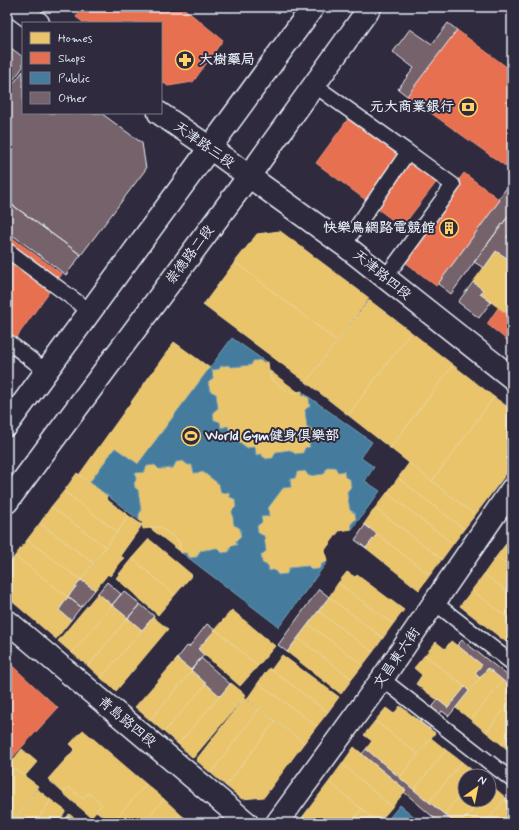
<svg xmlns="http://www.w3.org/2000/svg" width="519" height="830" font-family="Mynerve,'LXGW WenKai TC',sans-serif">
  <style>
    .homes { fill: #e9c46a; stroke: #e9d295 }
    .shops { fill: #e76f51; stroke: #e79683 }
    .public { fill: #457b9d; stroke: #769eb8 }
    .building { fill: #76626a; stroke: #e8f1f8 }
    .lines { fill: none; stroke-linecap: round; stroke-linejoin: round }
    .service-casing { stroke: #e8f1f8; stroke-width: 17 }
    .minor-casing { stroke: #e8f1f8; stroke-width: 25 }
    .secondary-casing { stroke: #e8f1f8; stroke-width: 25 }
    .service { stroke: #2f2a3d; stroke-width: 14 }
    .minor { stroke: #2f2a3d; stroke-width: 22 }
    .secondary { stroke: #2f2a3d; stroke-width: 22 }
    .labels { text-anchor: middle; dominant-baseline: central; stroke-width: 4; stroke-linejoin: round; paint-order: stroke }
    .poi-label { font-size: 14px; font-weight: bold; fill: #e8f1f8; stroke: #2f2a3d; text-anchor: start }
    .street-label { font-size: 14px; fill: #e8f1f8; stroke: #2f2a3d }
  </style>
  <rect width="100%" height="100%" fill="#2f2a3d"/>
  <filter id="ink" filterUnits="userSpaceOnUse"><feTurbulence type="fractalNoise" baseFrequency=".025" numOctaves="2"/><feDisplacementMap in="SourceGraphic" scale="8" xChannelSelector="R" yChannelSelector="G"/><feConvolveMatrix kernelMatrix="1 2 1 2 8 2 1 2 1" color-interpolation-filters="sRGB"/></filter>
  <g filter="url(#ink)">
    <!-- homes -->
    <path class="homes" d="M280,231L369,298L337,341L235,262L257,234Z
      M496,251L507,258L510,255L512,256V312L510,316L480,294L483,290L473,282Z
      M235,262L337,341L306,382L203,305Z
      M369,300L411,332L348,415L306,382Z
      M411,332L453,365L390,448L348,415Z
      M174,342L210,368L138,464L115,448L90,482L79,475Z
      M259,360L263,363L268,362L270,378L290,393L302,391L303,396L305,395L309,398L310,406L305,410L307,427L313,430L314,437L309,441L310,447L305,448L303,453L295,454L290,450L276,452L273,458L266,459L262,456V454L256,455L255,447L247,448L230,435L228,426L221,428L220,422L214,420L213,412L218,408L216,394L210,391L208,383L213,378L212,370L219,369L221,366L228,365L232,367L251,365L253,361Z
      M453,365L494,397L432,481L390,448Z
      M270,371L298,392L290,393L270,378Z
      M494,397L512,410V466L475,515L432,481Z
      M183,461L188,465H192L194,473L203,472L219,484L221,493L229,492L230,497L235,499L236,507L232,511L234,525L240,528L241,537L236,541L237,545L231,546L229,552L222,553L217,548L200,551L197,557L190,558L186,553H181L179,541L160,527L143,529L142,522L139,520V514L141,511L138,490L135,488L134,483L136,480L135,473L144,472L147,466L155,465L159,469L173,468L176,462Z
      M409,463L475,515L464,529L398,478Z
      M327,467H335L338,472L344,471L345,477L350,479L351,487L347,492L350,510L355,513L356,519L351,524L352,529L339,531L325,550L327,562L322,564L319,569L312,570L308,566L289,568L287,574L278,575L274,570L269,571L268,566L262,563L261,555L266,551L264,536L258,533L257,526L262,522L261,517L269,516L268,508L283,488L291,487L290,479L295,478L297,472L305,471L309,476L324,474Z
      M77,473L107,496L106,499L129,516L117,532L64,491Z
      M398,478L464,529L453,544L387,493Z
      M64,491L117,532L106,547L51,507Z
      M387,493L453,544L442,559L375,508Z
      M51,507L106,547L93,563L40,523Z
      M375,508L442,559L430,575L364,524Z
      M129,516L142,525L120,556L124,558L110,576L108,574L95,590L81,580Z
      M40,523L93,563L81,580L27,540Z
      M160,527L179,541L181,552L150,528Z
      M377,534L430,575L419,590L366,548Z
      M149,539L192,575L175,595L132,558Z
      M27,540L81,580L68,597L15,556Z
      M509,540L512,542V569L496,557Z
      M15,556L68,597L59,610L71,620L56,639L7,597V567Z
      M496,557L512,569V595L484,574Z
      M132,558L175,595L158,615L116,578Z
      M347,572L355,577L357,575L404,610L393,624L338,583Z
      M484,574L512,595V621L472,590Z
      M338,583L393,624L383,638L329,597Z
      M472,590L512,621V642L510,645L460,606Z
      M98,593L112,605L72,653L58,641Z
      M329,597L383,638L373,652L318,611Z
      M112,605L128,618L88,666L72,653Z
      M232,610L275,646L258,666L215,629Z
      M318,611L373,652L363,665L308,624Z
      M153,617L168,629L116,691L101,678Z
      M128,618L142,630L101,678L88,666Z
      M308,624L363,665L352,679L298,638Z
      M215,629L258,666L240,686L198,649Z
      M298,638L352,679L341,694L287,652Z
      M451,641L482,665L475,673L480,678L469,691L425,655L436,642L445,649Z
      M282,655L339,697L328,712L271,670Z
      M425,655L465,687L448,708L416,684L422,675L414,668Z
      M177,659L192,671L150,720L135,707Z
      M269,668L328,712L317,726L258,683Z
      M488,668L503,680L471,720L456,708Z
      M192,671L206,684L164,732L150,720Z
      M503,680L512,688V700L486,732L471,720Z
      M231,683L246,695L193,758L178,744Z
      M258,683L317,726L304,743L247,699Z
      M206,684L220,696L178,744L164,732Z
      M244,698L259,709L211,773L196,760Z
      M512,700V731L501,744L486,732Z
      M400,706L435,733L418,754L375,721L386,708L394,714Z
      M259,709L275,721L226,786L211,773Z
      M275,721L304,743L264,797L242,799L226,786Z
      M375,721L418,754L400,777L366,749L372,741L364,735Z
      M83,730L146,784L112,823L96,811L102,804L88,793L83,799L68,787L63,793L48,779L75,749L70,744Z
      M512,731V753L501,744Z
      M431,738L446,750L414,790L399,778Z
      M354,747L406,790L392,807L342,764Z
      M22,749L37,762L25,776L9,765Z
      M446,750L462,762L429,802L414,790Z
      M462,762L477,774L475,776H465V789L444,814L429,802Z
      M7,763L38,786L16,817L7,811Z
      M342,764L392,807L378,823L329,782Z
      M329,782L362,809L350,823H298Z
      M146,784L164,799L143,823H112Z
      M492,786L506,798L485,823H462L480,800H489V789Z
      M68,787L83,799L88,793L102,804L91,817L63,793Z
      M37,789L51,800L35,823H12Z
      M465,789V800H480L462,823H455L444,814Z
      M506,798L512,803V821L510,823H485Z
      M164,799L180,814L172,823H143Z
      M51,800L66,811L58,823H35Z
      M362,809L378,823H350Z
      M7,811L15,817L11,823H7Z
      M69,814L81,823H63Z
      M180,814L191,823H172Z"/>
    <!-- shops -->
    <path class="shops" d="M83,7H182L223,40L193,82L168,86L161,81V23H84L76,17Z
      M457,30L512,71L511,170L407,96Z
      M351,115L438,180L402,227L316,163Z
      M464,173L500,200L436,286L400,258Z
      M7,234L62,274L16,338L7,331Z
      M498,308L510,316L512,312V344L487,324Z
      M7,661L58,708L10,760L7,758Z"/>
    <!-- public -->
    <path class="public" d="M232,338L266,362L259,360L253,361L251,365L232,367L228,365L221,366L219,369L212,370L213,378L208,383L210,391L216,394L218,408L213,412L214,420L220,422L221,428L228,426L230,435L247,448L255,447L256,455L262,454V456L266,459L273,458L276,452L290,450L295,454L303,453L305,448L310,447L309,441L314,437L313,430L307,427L305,410L310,406L309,398L305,395L303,396L302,392L372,442L361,458L374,467L365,481L380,491L352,529L351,524L356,519L355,513L350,510L347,492L351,487L350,479L345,477L344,471L338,472L335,467H327L324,474L309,476L305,471L297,472L295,478L290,479L291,487L283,488L268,508L269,516L261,517L262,522L257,526L258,533L264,536L266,551L261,555L262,563L268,566L269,571L274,570L278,575L287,574L289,568L308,566L312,570L319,569L322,564L327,562L279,627L182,553H186L190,558L197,557L200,551L217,548L222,553L229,552L231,546L237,545L236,541L241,537L240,528L234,525L232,511L236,507L235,499L230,497L229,492L221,493L219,484L203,472L194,473L192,465H188L183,461L176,462L173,468L159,469L155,465L147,466L144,472L135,473L136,480L134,483L135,488L138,490L141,511L139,514V520L90,482L115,448L138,464Z
      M400,805L422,823H385Z"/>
    <!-- building -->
    <path class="building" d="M448,23L457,30L407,96L398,89L414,68L393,52L410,29L432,44Z
      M7,45L23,57V67L7,88Z
      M23,71V113H101L142,143L146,169L81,255L7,201V92Z
      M512,181V211L451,294L438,284L500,200L498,199Z
      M7,201L81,255L66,275L7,231Z
      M512,211V230L507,237L512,240V256L510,255L507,258L496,251L484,268L474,262Z
      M473,282L483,290L480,294L491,302L479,318L458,302Z
      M365,525L377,534L366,548L355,540Z
      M81,580L95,590L81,607L68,597Z
      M107,582L121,594L112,605L98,593Z
      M319,589L329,597L287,652L278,645Z
      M124,591L140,604L128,618L112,605Z
      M68,597L81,607L71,620L59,610Z
      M140,604L154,616L142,630L128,618Z
      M207,624L215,630L198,649L204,655L191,670L177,659L187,646L189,647Z
      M462,640L512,679V688L488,668L480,678L475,673L482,665L457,645Z
      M201,658L230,684L220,696L191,670Z
      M465,687L469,691L449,716L442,711L429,729L420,722L438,700L448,708Z
      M366,749L414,790L455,823H440L404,792L406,790L362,754Z"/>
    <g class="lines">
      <!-- service casing -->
      <g class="service-casing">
        <path id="service" d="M314,85L408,152L344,245
          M7,250L91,312
          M385,278L453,185L408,152
          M7,341L46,371
          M435,603L512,663
          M382,679L512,780"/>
      </g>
      <!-- minor casing -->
      <g class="minor-casing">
        <path id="minor" d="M16,7L38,23
          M159,113L210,148L344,245L512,378
          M7,621L247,823
          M277,823L382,679L512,489"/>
      </g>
      <!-- secondary casing -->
      <g class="secondary-casing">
        <path id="secondary" d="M7,425L313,7
          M7,502L249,176L370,7"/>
      </g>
      <!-- service -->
      <use href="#service" class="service"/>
      <!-- minor -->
      <use href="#minor" class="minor"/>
      <!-- secondary -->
      <use href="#secondary" class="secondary"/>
    </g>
  </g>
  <!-- icons -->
  <defs>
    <g id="pharmacy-ring" transform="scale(1)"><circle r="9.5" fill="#2f2a3d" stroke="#ffd166" stroke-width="1.5"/><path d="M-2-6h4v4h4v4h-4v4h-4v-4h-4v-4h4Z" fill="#ffd166"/></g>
    <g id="bank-ring" transform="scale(1)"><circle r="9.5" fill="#2f2a3d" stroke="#ffd166" stroke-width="1.5"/><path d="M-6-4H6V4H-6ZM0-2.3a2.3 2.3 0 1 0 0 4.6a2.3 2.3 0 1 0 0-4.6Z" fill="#ffd166"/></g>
    <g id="building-ring" transform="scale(1)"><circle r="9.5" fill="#2f2a3d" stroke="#ffd166" stroke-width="1.5"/><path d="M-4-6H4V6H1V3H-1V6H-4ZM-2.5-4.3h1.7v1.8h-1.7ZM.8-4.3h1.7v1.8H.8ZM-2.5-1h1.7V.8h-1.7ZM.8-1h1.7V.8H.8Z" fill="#ffd166"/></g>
    <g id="stadium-ring" transform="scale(1)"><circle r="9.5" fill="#2f2a3d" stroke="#ffd166" stroke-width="1.5"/><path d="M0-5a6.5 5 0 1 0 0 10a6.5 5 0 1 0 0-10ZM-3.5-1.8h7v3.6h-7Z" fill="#ffd166"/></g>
  </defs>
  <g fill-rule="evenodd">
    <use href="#pharmacy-ring" x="185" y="60"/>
    <use href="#bank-ring" x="468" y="107"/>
    <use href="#building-ring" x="449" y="228"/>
    <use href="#stadium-ring" x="191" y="436"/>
  </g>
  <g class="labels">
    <!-- poi labels -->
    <g class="poi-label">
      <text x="199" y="60">大樹藥局</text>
      <text x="454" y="107" text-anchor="end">元大商業銀行</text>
      <text x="435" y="228" text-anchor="end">快樂鳥網路電競館</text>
      <text x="205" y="436">World Gym健身俱樂部</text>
    </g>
    <!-- street labels -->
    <g class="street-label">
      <text transform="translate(204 145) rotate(35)">天津路三段</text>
      <text transform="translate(190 255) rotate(-53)">崇德路二段</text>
      <text transform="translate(382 275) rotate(39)">天津路四段</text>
      <text transform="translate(397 658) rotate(-55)">文昌東六街</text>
      <text transform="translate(127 722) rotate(40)">青島路四段</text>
    </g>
  </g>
  <!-- margin -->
  <rect width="519" height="830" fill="none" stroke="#2f2a3d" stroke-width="24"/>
  <rect x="12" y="12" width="495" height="806" fill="none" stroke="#e8f1f8" stroke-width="1.5" filter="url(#ink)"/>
  <!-- legend -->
  <rect x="22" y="22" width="140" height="92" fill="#2f2a3d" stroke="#797a88"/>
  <rect x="30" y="32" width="20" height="12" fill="#e9c46a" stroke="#797a88"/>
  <text x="58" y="42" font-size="12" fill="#e8f1f8">Homes</text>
  <rect x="30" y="52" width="20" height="12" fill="#e76f51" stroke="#797a88"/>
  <text x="58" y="62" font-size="12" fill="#e8f1f8">Shops</text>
  <rect x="30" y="72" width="20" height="12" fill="#457b9d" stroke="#797a88"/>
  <text x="58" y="82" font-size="12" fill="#e8f1f8">Public</text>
  <rect x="30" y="92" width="20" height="12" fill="#76626a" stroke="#797a88"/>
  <text x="58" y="102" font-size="12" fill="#e8f1f8">Other</text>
  <!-- north arrow -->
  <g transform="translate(477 788) rotate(33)"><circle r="19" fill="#2f2a3d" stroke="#797a88"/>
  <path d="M0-3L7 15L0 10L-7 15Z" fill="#ffd166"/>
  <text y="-6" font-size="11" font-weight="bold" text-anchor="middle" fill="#e8f1f8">N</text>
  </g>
</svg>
